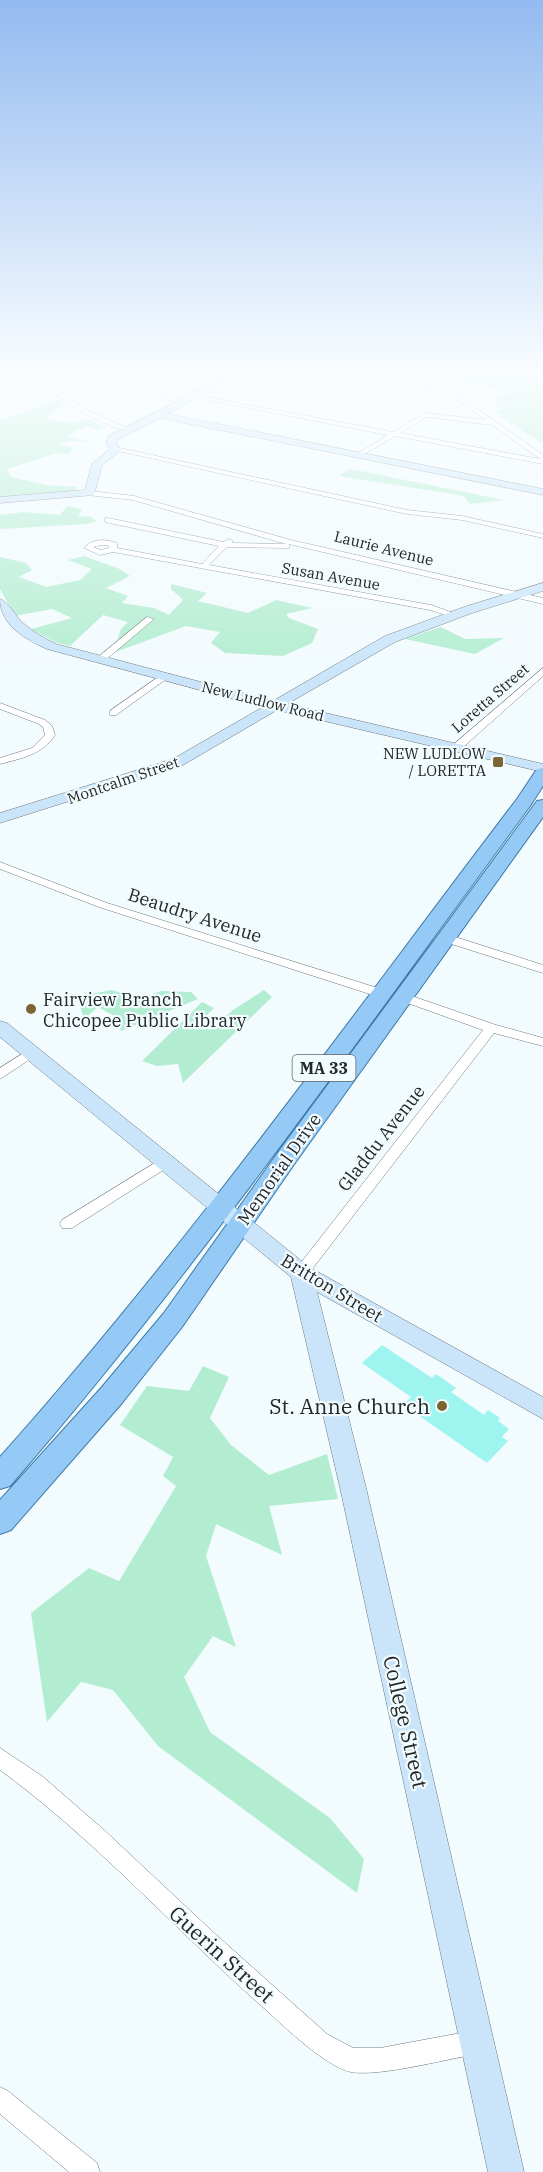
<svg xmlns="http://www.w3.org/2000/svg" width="543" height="2172" font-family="'IBM Plex Serif',serif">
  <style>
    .green { fill: #b3edd1 }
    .building { fill: #9ef5f0 }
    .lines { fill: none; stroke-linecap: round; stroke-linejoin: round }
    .street-casing { stroke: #6f777a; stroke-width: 1 }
    .secondary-casing { stroke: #6f777a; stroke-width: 1 }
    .primary-casing { stroke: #3e7aa9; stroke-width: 2 }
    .street { fill: #fff; fill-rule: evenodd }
    .secondary { fill: #cae5fa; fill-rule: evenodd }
    .primary { fill: #94caf5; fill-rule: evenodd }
    .poi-dot { fill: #7d6435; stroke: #f2fbfe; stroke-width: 2 }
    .labels { text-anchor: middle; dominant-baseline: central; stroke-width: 4.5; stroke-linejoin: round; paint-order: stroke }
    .far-street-label { font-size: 15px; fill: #232728; stroke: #f2fbfe }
    .far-poi-label { font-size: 15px; fill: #232728; stroke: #f2fbfe; text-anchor: end }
    .shield { fill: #f2fbfe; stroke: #616768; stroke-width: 1.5 }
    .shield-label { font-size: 16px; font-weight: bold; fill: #232728 }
    .street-label { font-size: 18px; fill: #232728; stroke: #f2fbfe }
    .poi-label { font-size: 18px; fill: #232728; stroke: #f2fbfe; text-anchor: start }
    .near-poi-label { font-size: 21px; fill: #232728; stroke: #f2fbfe; text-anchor: end }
    .near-street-label { font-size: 21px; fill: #232728; stroke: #f2fbfe }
  </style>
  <rect width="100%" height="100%" fill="#f2fbfe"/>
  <!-- green -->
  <path class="green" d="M401,371H543V444L495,413L501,408L493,403L510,391Z
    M57,399L67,404L54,410L47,419L72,423L88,419L106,427L99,430L86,426L67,436L88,442L69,441L59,445L74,447L69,454L57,453L7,469L11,477L46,485L79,487L71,492L0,498V420L40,407Z
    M349,469L356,470L504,500L470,504L464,496L339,476Z
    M67,506L82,509L78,516L91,517L97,521L87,524L0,529V515L23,512L60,515Z
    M84,556L120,569L130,576L106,588L128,596L122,603L154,608L169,615L183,600L171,589V584L207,593L198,601L248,613L276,600L312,608L286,614L289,618L318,629L312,643L283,656L225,653L211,643L220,632L186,626L113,653L121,629L128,622L103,615L70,646L55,642L31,629L72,618L52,609L15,616L0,589V557L26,563L32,570L19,577L46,587L80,580L92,569L68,560Z
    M441,627L465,639L504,638L475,654L405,639Z
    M111,990L142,998L161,991L191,992L198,999L121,1031L116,1017L98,1007L84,1019L77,997Z
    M264,990L272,997L183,1083L178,1064L157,1066L142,1061L202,1002L214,1008L198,1024L210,1030L233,1010Z
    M203,1366L229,1377L210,1418L231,1445L269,1475L327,1454L338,1499L269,1506L282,1555L216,1524L206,1556L236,1647L213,1636L184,1677L210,1732L330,1818L364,1859L357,1893L158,1746L113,1690L81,1682L47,1722L31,1613L89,1568L119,1581L176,1486L163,1476L173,1457L120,1425L147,1386L189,1391Z"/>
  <!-- building -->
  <path class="building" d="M382,1345L432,1378L436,1374L456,1388L451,1392L484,1415L488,1410L500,1418L498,1421L509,1429L502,1437L508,1441L487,1463L418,1415L421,1412L406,1402L411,1397L362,1363Z"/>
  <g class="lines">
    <!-- street casing -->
    <g class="street-casing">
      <path id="street" d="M120,371H128L161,392L187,402C173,408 133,381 120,371Z
        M328,371H344L454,392L543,455V464L395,436L359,457L355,455L357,454L388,435L192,397L195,395L393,432L426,413L486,420L450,395ZM427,417L492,425L540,459L400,433Z
        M43,382H47L87,410L131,430L126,431C94,422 69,404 43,384Z
        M115,447L407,510L462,516L543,534V538L462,520L407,514L113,450Z
        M90,491L134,496L291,540L543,598V604L289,544V548H286L227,547L209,565L431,605L459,615L455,618L430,610L113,552L100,555L84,548C93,538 105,539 117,543V548L202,564L219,546L105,522V518H108L223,542L229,539L233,541L232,543L286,544L133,500L87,495V491ZM100,545H108L109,548L101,550L93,547Z
        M147,617L154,619L103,662H97V658Z
        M543,668V676L461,749H453V745Z
        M161,675L169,677L116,715H110V711Z
        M0,703L45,720L52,726L55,735C42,755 22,758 0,764V758L32,748L45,735L43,727L39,724L0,709Z
        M0,862L107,903L384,990L386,993L380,997L376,996L99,907L0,869Z
        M446,934L543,965V973L442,941L440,938L442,935Z
        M403,993L496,1025L543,1038V1046L494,1033L306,1277L301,1279L296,1277L293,1273L296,1269L483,1030L399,1000L397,997L399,994Z
        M30,1049L37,1053L35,1056L0,1079V1068Z
        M163,1158L168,1159L170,1163L168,1167L72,1228H62L60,1224L62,1220Z
        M0,1748L42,1776L104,1830L213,1932L327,2034L353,2048H380L477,2030L485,2034L489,2042L485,2050L477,2054C446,2059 380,2077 351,2072C323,2066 279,2021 257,2002C172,1926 92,1837 0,1770Z
        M0,2087L8,2091L97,2163L100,2172H69L0,2114Z"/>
    </g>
    <!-- secondary casing -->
    <g class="secondary-casing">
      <path id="secondary" d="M235,371H247L168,414L543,489V495L160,418L117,440L116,443L121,450L102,465L94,495L0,503V497L85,490L92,464L110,449L106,443L109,436Z
        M543,583V591L472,613L395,642L287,704L543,764V772L277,710L183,765L0,823V813L173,759L263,707L47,649C25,639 0,625 0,599C9,602 15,616 23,623C33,632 44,638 56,644L273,701L385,636L464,607Z
        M0,1021L7,1023L309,1267L543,1397V1419L317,1292L367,1492L524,2172H488L341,1492L291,1277L0,1037Z"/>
    </g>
    <!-- primary casing -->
    <g class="primary-casing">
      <path id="primary" d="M543,768V786L530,806C361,1035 197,1270 10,1486L0,1489V1457C186,1249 348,1021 517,799L537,769Z
        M543,800V817L295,1163L182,1327L122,1403L11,1530L0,1534V1500L102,1387L164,1313L279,1151L537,801Z"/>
    </g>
    <!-- street -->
    <use href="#street" class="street"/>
    <!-- secondary -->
    <use href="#secondary" class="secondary"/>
    <!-- primary -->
    <use href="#primary" class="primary"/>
  </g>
  <!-- sky -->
  <linearGradient id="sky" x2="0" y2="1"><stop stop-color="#93baf0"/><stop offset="0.55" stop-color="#f9fdff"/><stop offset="1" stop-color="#f9fdff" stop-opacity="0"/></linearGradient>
  <rect width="543" height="675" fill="url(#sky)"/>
  <!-- markers -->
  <g class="poi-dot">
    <rect x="492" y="756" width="12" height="12" rx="3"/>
    <circle cx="31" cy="1009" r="6"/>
    <circle cx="442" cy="1406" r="6"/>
  </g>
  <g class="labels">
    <!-- far-street labels -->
    <g class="far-street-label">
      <text transform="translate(384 548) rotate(14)">Laurie Avenue</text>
      <text transform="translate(331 576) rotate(10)">Susan Avenue</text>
      <text transform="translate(490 698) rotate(-41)">Loretta Street</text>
      <text transform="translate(263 701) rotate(14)">New Ludlow Road</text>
      <text transform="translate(123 780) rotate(-19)">Montcalm Street</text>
    </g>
    <!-- far-poi labels -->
    <g class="far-poi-label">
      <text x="486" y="753">NEW LUDLOW<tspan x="486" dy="17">/ LORETTA</tspan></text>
    </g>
    <!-- shield labels -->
    <rect class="shield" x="292.5" y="1055" width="63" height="26" rx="4.5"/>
    <g class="shield-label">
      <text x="324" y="1068">MA 33</text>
    </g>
    <!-- street labels -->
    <g class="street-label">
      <text transform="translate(195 915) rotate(18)">Beaudry Avenue</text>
      <text transform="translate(381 1138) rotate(-52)">Gladdu Avenue</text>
      <text transform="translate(279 1169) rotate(-55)">Memorial Drive</text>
      <text transform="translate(332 1288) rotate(31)">Britton Street</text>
    </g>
    <!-- poi labels -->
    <g class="poi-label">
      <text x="43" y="999">Fairview Branch<tspan x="43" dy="21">Chicopee Public Library</tspan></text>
    </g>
    <!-- near-poi labels -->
    <g class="near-poi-label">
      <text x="430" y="1406">St. Anne Church</text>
    </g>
    <!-- near-street labels -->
    <g class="near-street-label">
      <text transform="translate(406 1722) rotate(77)">College Street</text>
      <text transform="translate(222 1954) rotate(42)">Guerin Street</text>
    </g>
  </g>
</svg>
